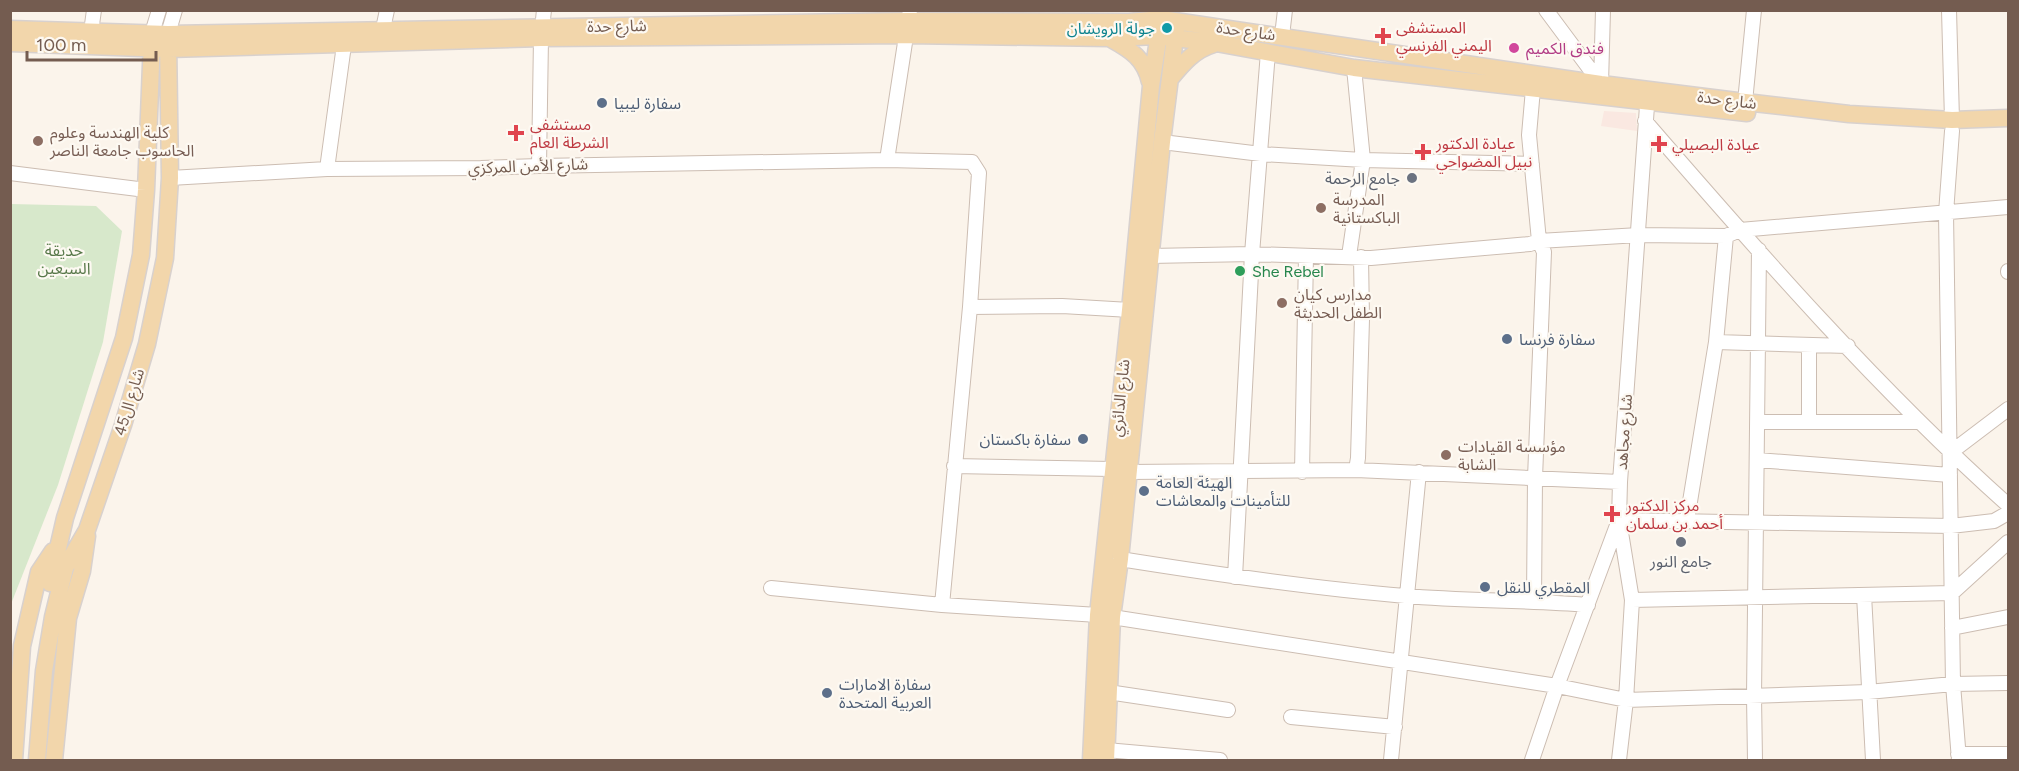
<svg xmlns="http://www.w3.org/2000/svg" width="2019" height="771" font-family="Figtree,'Noto Sans Arabic',sans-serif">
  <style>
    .commercial { fill: #fae8e1 }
    .park { fill: #d7e8cb }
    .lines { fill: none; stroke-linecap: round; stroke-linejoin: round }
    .minor-casing { stroke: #ccbdb2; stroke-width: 16 }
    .major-casing { stroke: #d8d1ce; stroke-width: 19 }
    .minor { stroke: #fff; stroke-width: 14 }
    .major { stroke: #f2d6ab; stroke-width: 16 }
    .culture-dot { fill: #0f9aa8; stroke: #fdf9f2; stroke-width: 2 }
    .health-dot { fill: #e0444e; stroke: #fdf9f2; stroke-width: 2 }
    .hotel-dot { fill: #d1479c; stroke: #fdf9f2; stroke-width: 2 }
    .service-dot { fill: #5c6f8a; stroke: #fdf9f2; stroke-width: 2 }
    .education-dot { fill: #8d6e63; stroke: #fdf9f2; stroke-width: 2 }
    .worship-dot { fill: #6b7280; stroke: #fdf9f2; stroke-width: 2 }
    .leisure-dot { fill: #2e9e5b; stroke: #fdf9f2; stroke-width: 2 }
    .labels { text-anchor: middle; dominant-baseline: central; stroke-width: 4.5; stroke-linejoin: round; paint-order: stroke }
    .street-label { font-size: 16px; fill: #745c50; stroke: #fdf9f2 }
    .health-label { font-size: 16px; fill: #be3a42; stroke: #fdf9f2; text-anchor: start }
    .culture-label { font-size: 16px; fill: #0d838f; stroke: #fdf9f2; text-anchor: end }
    .hotel-label { font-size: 16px; fill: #b23c85; stroke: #fdf9f2; text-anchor: start }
    .service-label { font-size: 16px; fill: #4e5e75; stroke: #fdf9f2; text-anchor: start }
    .education-label { font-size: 16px; fill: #785e54; stroke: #fdf9f2; text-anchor: start }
    .worship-label { font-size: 16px; fill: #5b616d; stroke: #fdf9f2; text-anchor: end }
    .park-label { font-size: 16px; fill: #58784a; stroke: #fdf9f2 }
    .leisure-label { font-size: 16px; fill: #27864d; stroke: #fdf9f2; text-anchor: start }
  </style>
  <rect width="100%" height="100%" fill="#fbf4eb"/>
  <!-- commercial -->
  <path class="commercial" d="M1604,111L1636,113L1637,131L1601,126Z"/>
  <!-- park -->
  <path class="park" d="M11,204L96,206L122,231L103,342L58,485L11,604Z"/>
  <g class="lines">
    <!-- minor casing -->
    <g class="minor-casing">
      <path id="minor" d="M1546,10L1601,84
        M1949,10L1952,120
        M383,29L387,10
        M91,32L94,10
        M152,33L159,10
        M168,34L175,10
        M1282,36L1285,10
        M1601,84L1603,10
        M1533,89L1529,135L1539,241L1544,252L1535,478L1534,601
        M1745,102L1754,10
        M1645,121C1760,254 1877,388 2008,505
        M1952,131L1946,213L1953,684L1959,760
        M1162,142L1261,154L1363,160L1532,164
        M887,160L910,10
        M539,166L541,38L544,10
        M327,169L344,45
        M10,173L146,190
        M170,178L327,169L481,168L539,166L887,160L972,162L979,173L970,307L942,605
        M1150,256L1252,254L1371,258L1530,244L1539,241L1639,235L1726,236L1740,230L2008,207
        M1349,256L1363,160L1354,68
        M2008,271V272
        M970,307L1062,306L1130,310
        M1716,342L1848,346
        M1758,422H1920
        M1809,422V345
        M1950,453L2008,409
        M1757,460L1950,475
        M954,466L1112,469
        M1356,470L1358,458L1362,319L1361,257
        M1128,472L1356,470L1620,482
        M1302,472L1306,256
        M1687,520L1716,342L1726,236
        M1120,559C1214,574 1309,588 1405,596C1466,601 1527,600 1588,605
        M1235,577L1252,254L1268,52
        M771,588L942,605L1098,615
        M1864,595L1873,760
        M1632,600L1952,593L2008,542
        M1112,617L1557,686L1626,700L1868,692L1953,684L2008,683
        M1952,628L2008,617
        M1108,692L1228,710
        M1291,717L1395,727
        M1106,750L1220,760
        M1958,754H2008
        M1391,760L1419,472
        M1532,760L1557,686L1619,520L1620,482L1648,92
        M1619,760L1626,700L1632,600L1619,520L1951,526L1994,521L2008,513
        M1755,760L1754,697L1759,250"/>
    </g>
    <!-- major casing -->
    <g class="major-casing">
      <path id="major" d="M10,29L168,34L908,21L1129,22L1161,19L1601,84L1745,102L1849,114L1952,120L2008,118
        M1111,39C1131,50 1145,59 1150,82
        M10,43L168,49L541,38L907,35L1109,38L1158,36L1216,43L1354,68L1747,113
        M1170,79C1183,63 1194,50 1214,44
        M50,583L65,518L124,338L141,255L146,190L152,40
        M14,760L22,646L39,572L53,551
        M37,760L44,671L53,617L65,568L87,530L123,425L147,344L165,258L170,178L168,40
        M54,760L68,618L82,571L87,536
        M1091,760L1098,615L1130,310L1151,86L1160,27
        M1106,760L1112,617L1120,559L1162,142L1176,29"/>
    </g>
    <!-- minor -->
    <use href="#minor" class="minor"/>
    <!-- major -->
    <use href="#major" class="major"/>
  </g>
  <!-- markers -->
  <circle class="culture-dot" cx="1167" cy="28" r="6"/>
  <g class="health-dot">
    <path d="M1380 27h6v6h6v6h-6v6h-6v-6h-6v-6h6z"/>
    <path d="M513 124h6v6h6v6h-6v6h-6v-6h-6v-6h6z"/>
    <path d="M1656 135h6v6h6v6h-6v6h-6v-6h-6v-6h6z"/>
    <path d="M1420 143h6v6h6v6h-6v6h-6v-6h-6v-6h6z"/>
    <path d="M1609 505h6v6h6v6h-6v6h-6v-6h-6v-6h6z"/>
  </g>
  <circle class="hotel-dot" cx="1514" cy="48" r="6"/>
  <g class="service-dot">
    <circle cx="602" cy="103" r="6"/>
    <circle cx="1507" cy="339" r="6"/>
    <circle cx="1083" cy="439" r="6"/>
    <circle cx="1144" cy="491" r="6"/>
    <circle cx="1485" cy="587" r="6"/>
    <circle cx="827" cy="693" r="6"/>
  </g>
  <g class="education-dot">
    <circle cx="38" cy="141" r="6"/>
    <circle cx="1321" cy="208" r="6"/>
    <circle cx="1282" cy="303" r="6"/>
    <circle cx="1446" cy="455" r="6"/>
  </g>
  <g class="worship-dot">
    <circle cx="1412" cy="178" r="6"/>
    <circle cx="1681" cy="542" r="6"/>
  </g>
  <circle class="leisure-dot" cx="1240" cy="271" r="6"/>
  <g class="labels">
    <!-- street labels -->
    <g class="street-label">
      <text transform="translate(617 26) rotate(-1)">شارع حدة</text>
      <text transform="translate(1246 31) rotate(8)">شارع حدة</text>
      <text transform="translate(1727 100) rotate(7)">شارع حدة</text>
      <text transform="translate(528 166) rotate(-2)">شارع الأمن المركزي</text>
      <text transform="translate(1120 398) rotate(-84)">شارع الدائري</text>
      <text transform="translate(129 402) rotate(-73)">شارع ال45</text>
      <text transform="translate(1624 432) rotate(-86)">شارع مجاهد</text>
    </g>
    <!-- health labels -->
    <g class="health-label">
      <text x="1396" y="27">المستشفى<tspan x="1396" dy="18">اليمني الفرنسي</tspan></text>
      <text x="530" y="124">مستشفى<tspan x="530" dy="18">الشرطة العام</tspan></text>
      <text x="1436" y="143">عيادة الدكتور<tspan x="1436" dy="18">نبيل المضواحي</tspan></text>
      <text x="1672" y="144">عيادة البصيلي</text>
      <text x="1626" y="505">مركز الدكتور<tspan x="1626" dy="18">أحمد بن سلمان</tspan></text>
    </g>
    <!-- culture labels -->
    <g class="culture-label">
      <text x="1155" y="28">جولة الرويشان</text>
    </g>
    <!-- hotel labels -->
    <g class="hotel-label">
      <text x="1526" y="48">فندق الكميم</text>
    </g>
    <!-- service labels -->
    <g class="service-label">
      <text x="614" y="103">سفارة ليبيا</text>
      <text x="1519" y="339">سفارة فرنسا</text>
      <text x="1071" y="439" text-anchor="end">سفارة باكستان</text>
      <text x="1156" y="482">الهيئة العامة<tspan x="1156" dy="18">للتأمينات والمعاشات</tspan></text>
      <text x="1497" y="587">المقطري للنقل</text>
      <text x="839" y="684">سفارة الامارات<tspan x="839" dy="18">العربية المتحدة</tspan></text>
    </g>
    <!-- education labels -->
    <g class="education-label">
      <text x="50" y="132">كلية الهندسة وعلوم<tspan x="50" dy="18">الحاسوب جامعة الناصر</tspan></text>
      <text x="1333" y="199">المدرسة<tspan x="1333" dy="18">الباكستانية</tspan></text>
      <text x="1294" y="294">مدارس كيان<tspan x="1294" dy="18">الطفل الحديثة</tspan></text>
      <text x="1458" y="446">مؤسسة القيادات<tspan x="1458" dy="18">الشابة</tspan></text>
    </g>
    <!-- worship labels -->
    <g class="worship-label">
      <text x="1400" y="178">جامع الرحمة</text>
      <text x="1681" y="561" text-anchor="middle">جامع النور</text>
    </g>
    <!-- park labels -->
    <g class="park-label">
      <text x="64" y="250">حديقة<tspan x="64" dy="18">السبعين</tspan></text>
    </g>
    <!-- leisure labels -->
    <g class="leisure-label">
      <text x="1252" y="271">She Rebel</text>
    </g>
  </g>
  <!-- border -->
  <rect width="2019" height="771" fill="none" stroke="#745c50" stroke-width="24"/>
  <!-- scale -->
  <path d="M27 51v9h129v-9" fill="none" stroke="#745c50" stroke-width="3"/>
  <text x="36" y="51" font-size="18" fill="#745c50" stroke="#fdf9f2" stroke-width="4.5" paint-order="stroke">100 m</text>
</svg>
